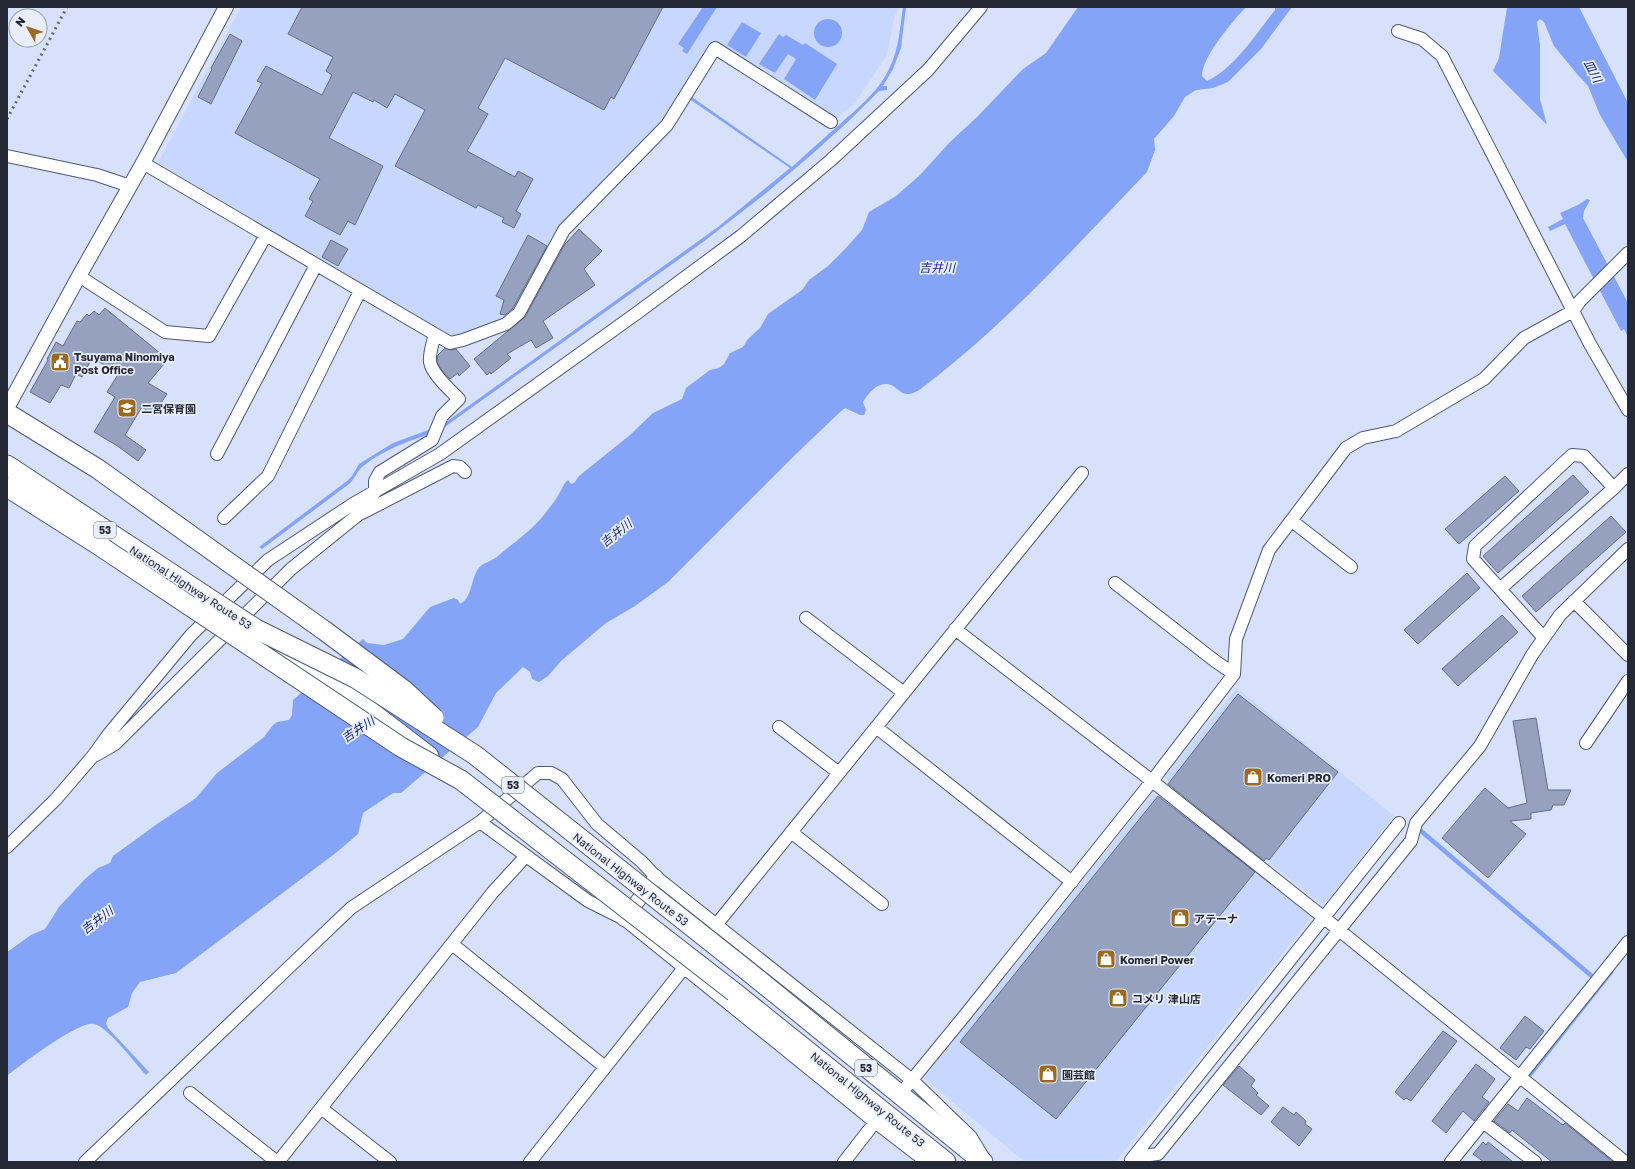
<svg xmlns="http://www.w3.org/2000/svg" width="1635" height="1169" font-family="'Golos Text','Noto Sans JP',sans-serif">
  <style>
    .built { fill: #c7d7fd }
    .water { fill: #85a4f8 }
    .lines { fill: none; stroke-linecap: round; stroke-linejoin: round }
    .stream { stroke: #85a4f8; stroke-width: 4.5 }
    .building { fill: #95a1bf; stroke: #636e8a }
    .minor-casing { stroke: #4e5973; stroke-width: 14 }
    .tertiary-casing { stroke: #4e5973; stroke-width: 16 }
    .trunk-casing { stroke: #4e5973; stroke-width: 21 }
    .minor { stroke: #fff; stroke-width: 12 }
    .tertiary { stroke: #fff; stroke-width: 14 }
    .trunk { stroke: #fff; stroke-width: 19 }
    .rail { stroke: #62697a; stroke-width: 3; stroke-dasharray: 2 4; stroke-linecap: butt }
    .trunk-bridge-casing { stroke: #4e5973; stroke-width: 21; stroke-linecap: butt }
    .trunk-bridge { stroke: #fff; stroke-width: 19 }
    .labels { text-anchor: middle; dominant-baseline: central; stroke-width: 3.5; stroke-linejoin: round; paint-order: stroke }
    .shield { fill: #e9eefb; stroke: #5f6470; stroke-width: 1 }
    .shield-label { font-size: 10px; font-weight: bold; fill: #242935 }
    .poi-label { font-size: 11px; font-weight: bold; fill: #242935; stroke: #e9eefb; text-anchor: start }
    .street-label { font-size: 11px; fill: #242935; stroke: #e9eefb }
    .water-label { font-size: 12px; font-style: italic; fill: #132381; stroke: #e9eefb }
  </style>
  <rect width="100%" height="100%" fill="#d7e1fb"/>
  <!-- built -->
  <path class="built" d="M241,7H899L894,18L887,55L855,103L837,118L713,42L663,122L560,229L516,310L504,320L470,333L449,337L158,163Z
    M1237,688L1394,816L1323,906L1164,777Z
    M1153,793L1312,917L1115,1162H1025L924,1078Z"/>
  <!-- water -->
  <path class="water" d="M703,7H717L687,54L682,51L684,48L678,44Z
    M903,7H906L901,48L893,69L883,86H887V90L879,91L851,119L810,156L765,194L703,242L439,431C412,440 385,448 362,467C357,471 355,479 349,484L262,549L259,547L347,481L352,476L359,464L393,443L442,425L718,227L790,168L688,98L689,95L792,167C808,152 824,138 840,124C859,107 880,90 890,67C899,48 900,27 903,7Z
    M1078,7H1246C1232,22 1202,57 1202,76L1207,81C1234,69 1256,34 1275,10V7H1292L1261,49L1228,82L1213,88L1196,90L1185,97L1174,116L1154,139L1155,150L1147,172C1077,245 1008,322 927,384C922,388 916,393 909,394C902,395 898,389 893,386C880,379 869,392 863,402L866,410L864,415H860L845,408L839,413L795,455L668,582L635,606L606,623L561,661L548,676L539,682L532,679L530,672L523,667L496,693L478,727L401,793H393L363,813L358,834L337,852L176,973L140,982L132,993L128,1007L108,1018L106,1023L108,1028L149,1072L146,1075C136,1064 107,1026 94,1024C78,1021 21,1065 7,1076V952L31,935L45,929L59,907L85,879L98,868L110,863L113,856L157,824L196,798L217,773L264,737L273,725L277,722L289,720L292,715L293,700L363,639L367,643L384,645L403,639L430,607L454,598L458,600L460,604C472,598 471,579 478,569C483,562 491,562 498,556C513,543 531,531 544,515C549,508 556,500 560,492C563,487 563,484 568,480L571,484L574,483L579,476L630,435L653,413L682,399L686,388L710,370L719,368L724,364L730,353L743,347L748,339L760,328L768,314L802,290L809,280L828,266L846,248L862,230L869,212L896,196L919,176L950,142L977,117L1023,69L1046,53Z
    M1507,7H1579L1628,103V162L1600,115L1588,86L1577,74L1554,46L1544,22L1540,19L1537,22L1540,45V99L1547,125L1493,71L1499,58Z
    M814 33a14 14 0 1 1 28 0a14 14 0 1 1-28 0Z
    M742,22L761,33L746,57L727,45Z
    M779,34L783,37L786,35L803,45L805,43L837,64L815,100L784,79L796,59L788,54L775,73L759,64Z
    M1587,199L1590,200L1584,211L1583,218L1628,303V337L1624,329L1621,331L1565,224L1550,231L1548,227L1563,219L1560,213L1578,205Z"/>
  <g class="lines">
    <!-- stream -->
    <path class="stream" d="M1421,831L1594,978
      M1528,1077L1611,972"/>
  </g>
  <!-- building -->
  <path class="building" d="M302,7H663L614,99L611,97L604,110L505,58L478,108L488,114L467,151L515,177L518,171L533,179L516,211L521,214L514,228L502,222L504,218L478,205L476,208L395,166L425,110L395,94L387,108L374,100L373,102L353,92L329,138L383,166L355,225L348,221L340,235L305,216L313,201L309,199L320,179L235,133L262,83L257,81L266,66L322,95L332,75L326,71L333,57L288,34Z
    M230,34L242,41L211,104L198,97L212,69L211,68Z
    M579,229L602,251L584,269L595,285L543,321L553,338L536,348L531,340L507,354L511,358L491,374L490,372L487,375L474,359L525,317L565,244Z
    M528,235L547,246L513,308L505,315L500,314L504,300L496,296Z
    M331,240L348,249L338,266L322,257Z
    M105,308L161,354L158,358L164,364L148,383L167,394L153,415L142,407L125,435L146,450L138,461L116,445L94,432L115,397L107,392L119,373L92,358L82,377L76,374L69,388L61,385L50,403L30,392L48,360L47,359L56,342L63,346L77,321L80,322L87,314L89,316L94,311L99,315Z
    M445,348L451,350L456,349L470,366L459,376L458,373L450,379L440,368L437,361L438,355Z
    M1573,475L1589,492L1498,573L1483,556Z
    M1505,476L1519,491L1459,544L1445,529Z
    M1611,516L1626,532L1536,612L1522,596Z
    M1467,573L1480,588L1418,644L1404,630Z
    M1502,615L1518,632L1458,686L1442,669Z
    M1238,694L1338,772L1269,860L1266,858L1264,861L1168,784Z
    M1536,718L1548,790H1571L1564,805H1553L1551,810L1531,813V819L1510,821L1526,834L1488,878L1442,838L1485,788L1508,808L1527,803L1513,721Z
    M1158,796L1255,872L1056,1119L960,1042Z
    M1525,1016L1544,1031L1530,1049L1526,1047L1516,1060L1500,1048Z
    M1443,1031L1457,1041L1411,1101L1406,1098L1404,1100L1395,1092Z
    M1476,1064L1495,1079L1482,1097L1489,1102L1474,1121L1463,1111L1446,1133L1432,1121Z
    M1239,1066L1255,1080L1251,1086L1258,1093L1256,1095L1269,1106L1261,1115L1223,1085Z
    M1527,1098L1563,1125L1565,1123L1613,1162H1552L1512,1130L1510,1133L1494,1121L1508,1104L1518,1111Z
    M1283,1107L1294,1115L1296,1112L1306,1121L1305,1124L1312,1129L1299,1146L1271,1122Z
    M1483,1142L1486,1145L1488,1142L1513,1162H1484L1473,1154Z"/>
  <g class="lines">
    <!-- minor casing -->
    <g class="minor-casing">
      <path id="minor" d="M1398,31L1422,39L1442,56L1590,344L1628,410
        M7,156L97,175L130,186
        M143,163L450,343L463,340L506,324L519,313L564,230L667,125L715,48L831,122
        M79,276L165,332L209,336L266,235
        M217,454L316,265
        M362,513L453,466L460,467L465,472
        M224,518L268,476L360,291
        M1292,521L1351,567
        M1115,583L1215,661L1234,674
        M1500,589L1614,488L1628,474
        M1574,601L1628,655
        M806,618L904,693
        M955,629L1152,781L1323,917L1625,1162
        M1544,638L1473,559L1475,546L1572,455L1584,456L1614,488
        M779,727L839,773
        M876,727L1072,882
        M1586,743L1628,681
        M96,755L115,744L291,569L359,514L375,492V481L380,472L432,440L442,416L459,399C450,390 432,374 430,362C429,353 433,342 435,334
        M480,822L588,901L624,919L875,1122L927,1162
        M791,832L882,904
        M7,847L56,799L93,756L108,735L191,635L268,560L353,504L440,454L637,313L741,236L831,160L928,70L981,7
        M716,925L1082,473
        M452,944L605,1067
        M907,1086L966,1014L1152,781L1234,674L1236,639L1269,550L1346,448L1363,438L1396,431L1484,379L1524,338L1573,311L1580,301L1628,253
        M190,1093L277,1162
        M321,1108L390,1162
        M1483,1122L1535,1162
        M1134,1157L1158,1154L1411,841L1416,823L1480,746L1532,655L1560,615L1628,549
        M1131,1160L1399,823
        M85,1162L351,908L480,822L538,773H551L562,779L597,824L642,862L656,877L912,1080L971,1137L983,1157
        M278,1162L493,892L526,856
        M530,1162L684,968
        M844,1162L879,1117
        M1451,1162L1628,942"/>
    </g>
    <!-- tertiary casing -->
    <g class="tertiary-casing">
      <path id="tertiary" d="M7,408L79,276L143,163L226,7
        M624,919L656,877"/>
    </g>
    <!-- trunk casing -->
    <g class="trunk-casing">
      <path id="trunk" d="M7,413L98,469L137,497
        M7,465L204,595
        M7,487L103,548
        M283,649L357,701L429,756
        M749,972L983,1162
        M734,992L946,1162"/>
    </g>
    <!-- minor -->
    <use href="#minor" class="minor"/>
    <!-- tertiary -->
    <use href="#tertiary" class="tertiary"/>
    <!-- trunk -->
    <use href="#trunk" class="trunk"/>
    <!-- rail -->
    <path class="rail" d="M7,119L67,7"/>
    <!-- trunk-bridge casing -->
    <g class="trunk-bridge-casing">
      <path id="trunk-bridge" d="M137,497L325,631L404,690L434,718
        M103,548L401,747L461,780L734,992
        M204,595L256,629L355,678L475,755L749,972"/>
    </g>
    <!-- trunk-bridge -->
    <use href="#trunk-bridge" class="trunk-bridge"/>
  </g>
  <!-- icons -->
  <defs>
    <g id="civic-square" transform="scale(1)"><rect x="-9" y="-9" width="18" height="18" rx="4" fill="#9b6a1e" stroke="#e9eefb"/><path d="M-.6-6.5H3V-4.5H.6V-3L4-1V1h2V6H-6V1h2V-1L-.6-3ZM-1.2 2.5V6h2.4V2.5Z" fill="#fff"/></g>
    <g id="school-square" transform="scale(1)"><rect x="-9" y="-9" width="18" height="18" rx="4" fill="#9b6a1e" stroke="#e9eefb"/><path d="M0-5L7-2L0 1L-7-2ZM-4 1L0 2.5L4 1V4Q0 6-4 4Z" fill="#fff"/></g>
    <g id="shop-square" transform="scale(1)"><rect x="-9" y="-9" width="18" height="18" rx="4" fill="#9b6a1e" stroke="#e9eefb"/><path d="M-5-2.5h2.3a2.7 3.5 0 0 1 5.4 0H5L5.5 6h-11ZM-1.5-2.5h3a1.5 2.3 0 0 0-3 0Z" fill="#fff"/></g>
  </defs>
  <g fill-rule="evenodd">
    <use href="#civic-square" x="60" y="362"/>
    <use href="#school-square" x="127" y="408"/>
    <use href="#shop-square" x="1253" y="777"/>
    <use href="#shop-square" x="1180" y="918"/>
    <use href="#shop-square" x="1106" y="959"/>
    <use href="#shop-square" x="1118" y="998"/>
    <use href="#shop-square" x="1048" y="1074"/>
  </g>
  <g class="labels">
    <!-- shield labels -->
    <g class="shield">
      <rect x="94" y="522" width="22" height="16" rx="3"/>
      <rect x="502" y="777" width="22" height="16" rx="3"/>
      <rect x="855" y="1060" width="22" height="16" rx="3"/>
    </g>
    <g class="shield-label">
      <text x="105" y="530">53</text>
      <text x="513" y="785">53</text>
      <text x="866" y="1068">53</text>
    </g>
    <!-- poi labels -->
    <g class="poi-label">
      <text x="74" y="356">Tsuyama Ninomiya<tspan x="74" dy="13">Post Office</tspan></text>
      <text x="141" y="408">二宮保育園</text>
      <text x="1267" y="777">Komeri PRO</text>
      <text x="1194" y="918">アテーナ</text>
      <text x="1120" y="959">Komeri Power</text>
      <text x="1132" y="998">コメリ 津山店</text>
      <text x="1062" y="1074">園芸館</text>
    </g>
    <!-- street labels -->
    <g class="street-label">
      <text transform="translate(191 587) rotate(33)">National Highway Route 53</text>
      <text transform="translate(631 879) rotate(38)">National Highway Route 53</text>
      <text transform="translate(868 1099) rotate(39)">National Highway Route 53</text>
    </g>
    <!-- water labels -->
    <g class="water-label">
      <text transform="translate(1593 71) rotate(62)">皿川</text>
      <text x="937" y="267">吉井川</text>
      <text transform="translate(616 533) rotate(-39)">吉井川</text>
      <text transform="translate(358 729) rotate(-34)">吉井川</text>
      <text transform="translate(97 920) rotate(-37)">吉井川</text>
    </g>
  </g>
  <!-- border -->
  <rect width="1635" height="1169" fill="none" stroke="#242935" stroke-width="16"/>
  <!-- north arrow -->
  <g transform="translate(28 28) rotate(309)"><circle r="19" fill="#e9eefb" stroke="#9a9fac"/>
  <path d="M0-3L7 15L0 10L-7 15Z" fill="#9b6a1e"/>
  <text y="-6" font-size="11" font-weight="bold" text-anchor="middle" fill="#242935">N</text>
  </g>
</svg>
